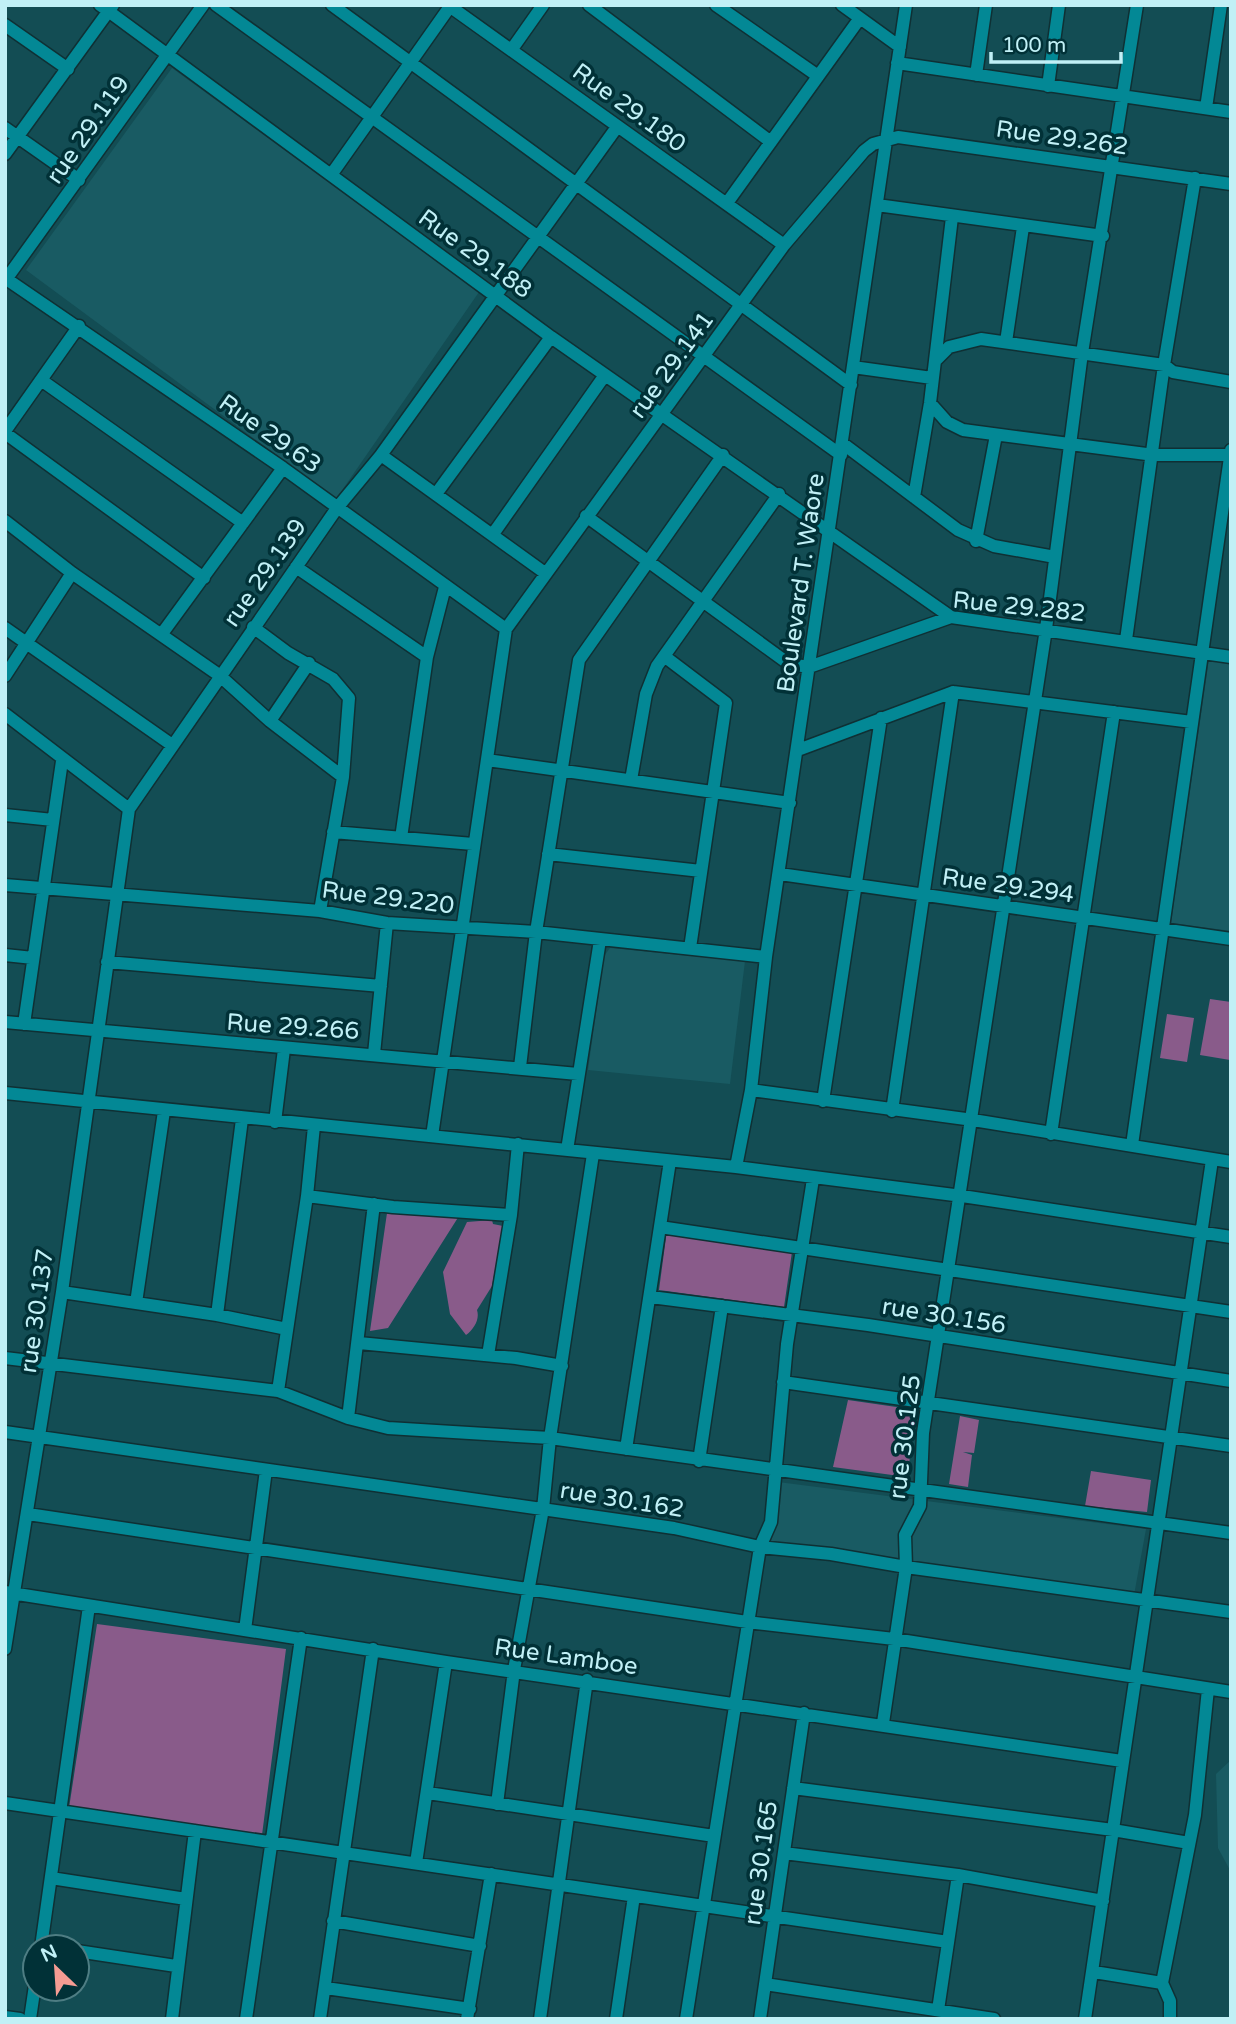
<svg xmlns="http://www.w3.org/2000/svg" width="1236" height="2024" font-family="'Varela Round',sans-serif">
  <style>
    .built { fill: #195b63 }
    .green { fill: #895b8a }
    .lines { fill: none; stroke-linecap: round; stroke-linejoin: round }
    .minor-casing { stroke: #0f3034; stroke-width: 15 }
    .minor { stroke: #038895; stroke-width: 12 }
    .labels { text-anchor: middle; dominant-baseline: central; stroke-width: 7; stroke-linejoin: round; paint-order: stroke }
    .street-label { font-size: 24px; fill: #c1f0f6; stroke: #013137 }
  </style>
  <rect width="100%" height="100%" fill="#134d54"/>
  <!-- built -->
  <path class="built" d="M172,68L479,292L336,499L26,270Z
    M1209,659L1231,662V931L1171,923Z
    M610,948L745,961L730,1084L588,1070L604,956Z
    M778,1482L1146,1529L1134,1595L771,1543Z
    M1231,1760V1872L1218,1848L1216,1774Z"/>
  <!-- green -->
  <path class="green" d="M1210,999L1231,1002L1230,1060L1200,1055Z
    M1167,1014L1194,1018L1187,1062L1160,1058Z
    M398,1212L459,1216L388,1328L370,1331L387,1213Z
    M492,1220L493,1224L503,1226L492,1286L477,1310C480,1319 474,1329 466,1335L450,1314L443,1272L467,1222Z
    M667,1230L792,1252L784,1307L659,1290Z
    M848,1400L917,1410L907,1477L833,1467Z
    M960,1416L979,1420L974,1453L963,1452L972,1455L968,1487L949,1484Z
    M1091,1471L1151,1480L1147,1512L1085,1506Z
    M97,1624L286,1649L262,1835L69,1808Z"/>
  <g class="lines">
    <!-- minor casing -->
    <g class="minor-casing">
      <path id="minor" d="M100,5L551,337L951,617
        M216,5L841,455
        M332,5L851,385
        M448,5L784,245
        M589,5L771,142
        M716,5L818,76
        M842,5L900,47
        M5,25L68,69
        M512,49L543,5
        M897,63L1231,112
        M976,75L986,5
        M1048,86L1059,5
        M1206,108L1221,5
        M5,128L79,180
        M5,154L113,5
        M331,175L451,5
        M727,203L860,18
        M877,205L1103,236
        M5,278L283,468L506,629
        M7,278L203,5
        M1006,342L1023,227
        M935,361L949,347L981,339L1164,365L1173,372L1231,382
        M853,367L932,378
        M41,380L243,523
        M930,403L947,422L963,430L1154,455H1231
        M5,431L79,326
        M5,433L204,578
        M842,443L958,530L994,546L1055,557
        M381,455L545,573
        M436,494L551,337
        M914,497L930,403L952,217
        M586,516L789,664L809,667L951,617L1231,657
        M5,521L72,573L219,675L270,721L343,777L320,911
        M493,534L605,375
        M976,541L996,435
        M296,567L427,657
        M253,627L288,653L333,679L349,698L343,777
        M5,628L172,745
        M161,635L283,468
        M1126,640L1164,365L1195,178
        M664,656L726,703L690,948
        M5,676L72,573
        M5,714L129,809
        M270,721L309,663
        M798,750L953,692L1192,722
        M487,760L790,803
        M631,780L646,694L657,666L779,494
        M5,815L53,820
        M333,832L473,844
        M401,838L427,657L445,587
        M548,854L701,871
        M780,874L1231,939
        M5,885L320,911L387,923L536,932L766,957
        M5,955L33,958
        M107,962L381,986
        M5,1022L578,1074
        M24,1024L62,761
        M374,1054L387,923
        M520,1067L536,932L579,660L723,455
        M751,1090L973,1120L1231,1162
        M5,1093L736,1167L962,1196L1231,1237
        M823,1101L881,718
        M892,1111L953,692
        M275,1122L284,1049
        M1051,1134L1114,712
        M432,1136L506,629L784,245L864,151L873,144L898,137L1231,184
        M1132,1145L1231,450
        M567,1150L600,940
        M736,1167L751,1090L766,957L906,5
        M307,1196L393,1207L511,1215
        M660,1227L1231,1312
        M62,1292L217,1315L287,1329
        M651,1297L868,1325L1231,1381
        M136,1303L164,1111
        M217,1315L242,1119
        M359,1343L516,1358L562,1366
        M488,1355L511,1215L518,1144
        M5,1358L278,1391L348,1418L388,1428L550,1438L1231,1533
        M783,1382L1231,1446
        M278,1391L307,1196L314,1126
        M348,1418L374,1204
        M5,1432L674,1528L760,1547L831,1554L906,1567L1231,1612
        M626,1449L670,1161
        M699,1461L722,1306
        M28,1514L747,1622L894,1639L1231,1692
        M5,1592L446,1662L1122,1761
        M245,1630L266,1470
        M5,1649L62,1292L129,809L337,508L381,455L617,127
        M883,1723L906,1567L905,1535L920,1506L923,1433L1046,629L1082,353L1137,5
        M793,1788L1113,1830L1189,1843
        M428,1793L714,1836
        M5,1803L948,1942
        M497,1804L514,1670L543,1509L550,1438L593,1154
        M784,1853L958,1875L1103,1901
        M416,1863L446,1662
        M51,1878L186,1899
        M333,1921L480,1946
        M41,1947L89,1606
        M77,1951L176,1966
        M1094,1972L1162,1983
        M765,1984L994,2019
        M326,1988L470,2009
        M938,2010L958,1875
        M5,2017L20,2019
        M30,2019L35,1985
        M172,2019L195,1831
        M246,2019L301,1638
        M320,2019L373,1649
        M467,2019L491,1874
        M540,2019L587,1680
        M616,2019L634,1896
        M686,2019L760,1547L771,1522L787,1344L813,1179
        M760,2019L804,1713
        M1085,2019L1212,1160
        M1170,2019V2001L1162,1983L1195,1815L1208,1689"/>
    </g>
    <!-- minor -->
    <use href="#minor" class="minor"/>
  </g>
  <g class="labels">
    <!-- street labels -->
    <g class="street-label">
      <text transform="translate(629 108) rotate(36)">Rue 29.180</text>
      <text transform="translate(88 130) rotate(-55)">rue 29.119</text>
      <text transform="translate(1062 138) rotate(8)">Rue 29.262</text>
      <text transform="translate(475 254) rotate(36)">Rue 29.188</text>
      <text transform="translate(672 365) rotate(-54)">rue 29.141</text>
      <text transform="translate(270 434) rotate(35)">Rue 29.63</text>
      <text transform="translate(265 573) rotate(-55)">rue 29.139</text>
      <text transform="translate(801 583) rotate(-82)">Boulevard T. Waore</text>
      <text transform="translate(1019 607) rotate(6)">Rue 29.282</text>
      <text transform="translate(1008 886) rotate(8)">Rue 29.294</text>
      <text transform="translate(388 898) rotate(7)">Rue 29.220</text>
      <text transform="translate(293 1027) rotate(4)">Rue 29.266</text>
      <text transform="translate(37 1311) rotate(-82)">rue 30.137</text>
      <text transform="translate(944 1316) rotate(9)">rue 30.156</text>
      <text transform="translate(905 1437) rotate(-83)">rue 30.125</text>
      <text transform="translate(622 1500) rotate(9)">rue 30.162</text>
      <text transform="translate(566 1657) rotate(8)">Rue Lamboe</text>
      <text transform="translate(761 1863) rotate(-82)">rue 30.165</text>
    </g>
  </g>
  <!-- border -->
  <rect width="1236" height="2024" fill="none" stroke="#c1f0f6" stroke-width="14"/>
  <!-- north arrow -->
  <g transform="translate(56 1968) rotate(335)"><circle r="33" fill="#013137" stroke="#4e7d83" stroke-width="2"/>
  <path d="M0-5L12 26L0 18L-12 26Z" fill="#f59c93"/>
  <text y="-10" font-size="19" font-weight="bold" text-anchor="middle" fill="#c1f0f6">N</text>
  </g>
  <!-- scale -->
  <path d="M991 52v10h130v-10" fill="none" stroke="#c1f0f6" stroke-width="3.5"/>
  <text x="1002" y="52" font-size="21" fill="#c1f0f6" stroke="#013137" stroke-width="5" paint-order="stroke">100 m</text>
</svg>
